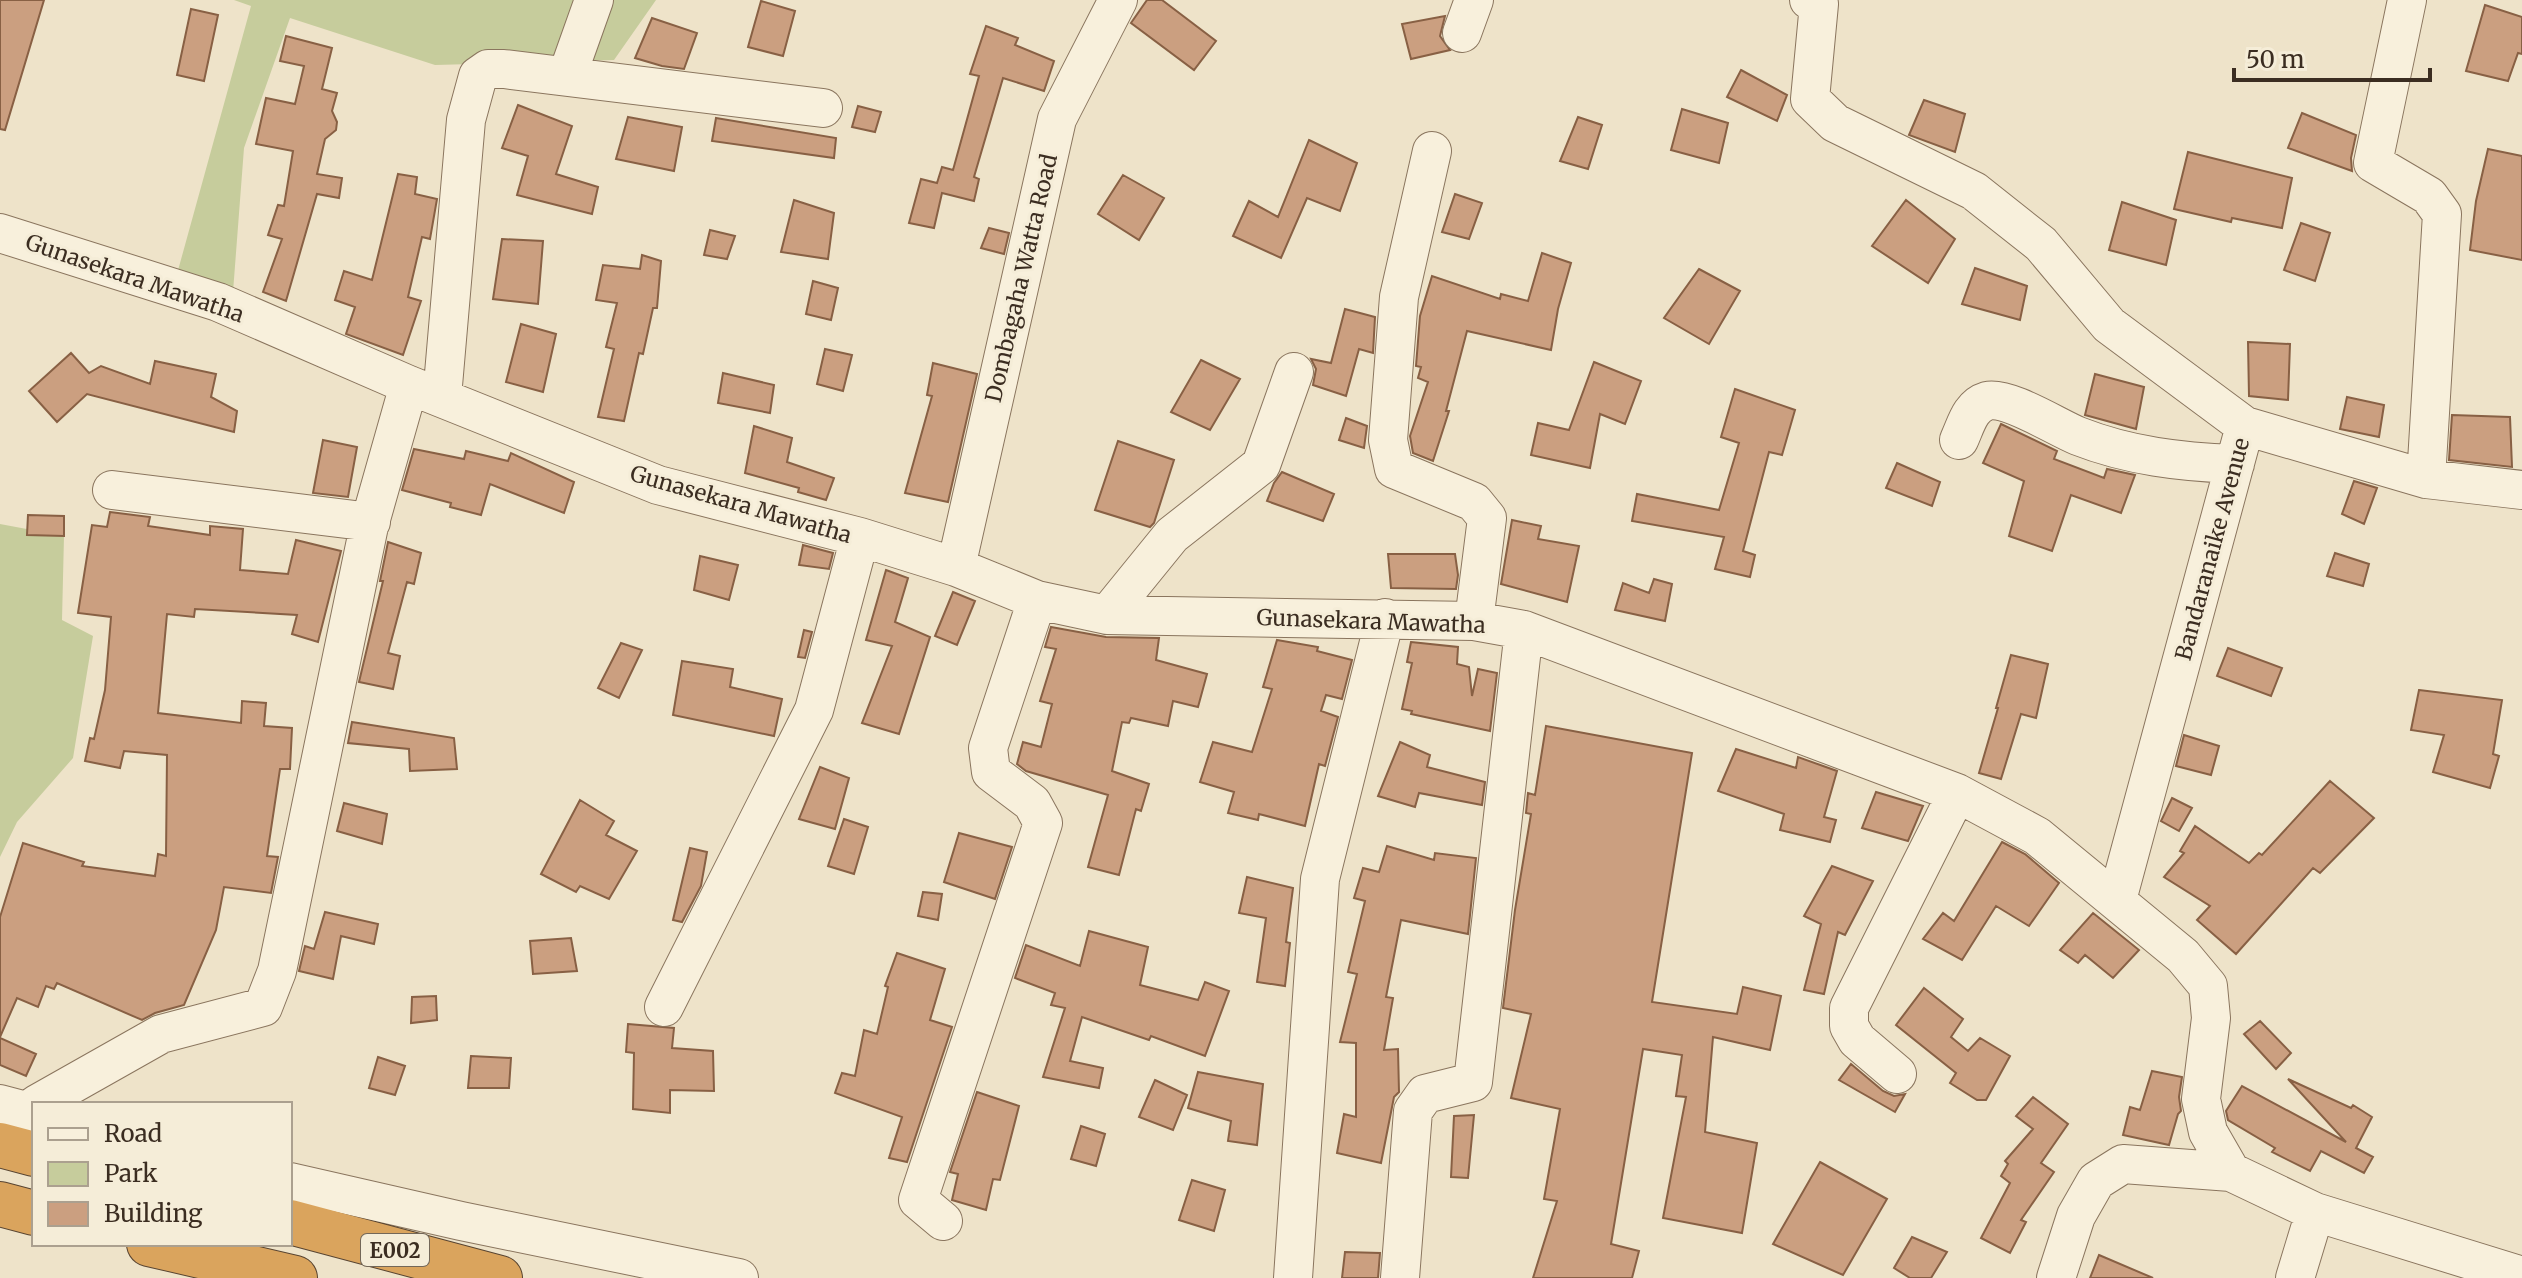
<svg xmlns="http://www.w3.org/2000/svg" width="2522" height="1278" font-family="Merriweather,serif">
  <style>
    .green { fill: #c6cc9c }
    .building { fill: #cb9f80; stroke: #886044; stroke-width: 2 }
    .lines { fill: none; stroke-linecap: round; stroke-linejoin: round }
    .minor-casing { stroke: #8a755e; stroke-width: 40 }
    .highway-casing { stroke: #584431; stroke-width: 46 }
    .minor { stroke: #f8f0dc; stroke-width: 38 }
    .highway { stroke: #daa45d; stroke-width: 44 }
    .labels { text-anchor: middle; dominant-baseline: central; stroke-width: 6; stroke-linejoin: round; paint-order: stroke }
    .shield { fill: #f5edd8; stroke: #736758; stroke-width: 2 }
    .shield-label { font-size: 20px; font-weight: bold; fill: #3b2d21 }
    .street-label { font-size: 22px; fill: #3b2d21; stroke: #f5edd8 }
  </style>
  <rect width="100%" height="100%" fill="#eee3c9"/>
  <!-- green -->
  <path class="green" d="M234,0H656L614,60L435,65L290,18L244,148L233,292L177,274L251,6Z
    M0,524L64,536L62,620L93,636L73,758L17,822L0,857Z"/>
  <!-- building -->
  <path class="building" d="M0,0H44L5,130L0,129Z
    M1147,0H1162L1216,41L1194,70L1131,23Z
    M761,1L795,11L783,56L748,47Z
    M2485,5L2522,17V54L2518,53L2508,81L2466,71Z
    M191,9L218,15L204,81L177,75Z
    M1445,16L1440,36L1450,50L1411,59L1402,24Z
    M652,18L697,33L684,69L662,66L635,58Z
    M986,26L1018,38L1015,45L1054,61L1044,91L1003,78L974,177L979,179L974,201L942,193L934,228L909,223L921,179L937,183L942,167L953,170L979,76L970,74Z
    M286,36L332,48L322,89L337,93L332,111L337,122L336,130L325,139L317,174L342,178L339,198L317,194L286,301L263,292L282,239L268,235L278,205L284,206L293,151L256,144L266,98L295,104L304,66L280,61Z
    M1741,70L1787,95L1777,121L1727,97Z
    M1924,100L1965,114L1955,152L1909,135Z
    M518,105L572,126L556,174L598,187L592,214L517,195L528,156L502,148Z
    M858,106L881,112L875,132L852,127Z
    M1682,109L1728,123L1719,163L1671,150Z
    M2302,113L2356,135L2351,158L2352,171L2288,148Z
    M628,117L682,127L674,171L616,159Z
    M1578,117L1602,125L1588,169L1560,161Z
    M716,118L836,138L834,158L712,141Z
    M1309,140L1357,163L1340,211L1307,198L1281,258L1233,236L1249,201L1278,217Z
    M2488,149L2522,156V260L2470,250L2476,201Z
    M2188,152L2292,178L2282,228L2232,218L2231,222L2174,209Z
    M398,174L417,177L415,194L437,199L430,239L422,237L408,297L421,301L403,355L346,334L355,307L335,300L344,271L372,280Z
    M1123,175L1164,198L1139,240L1098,214Z
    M1455,194L1482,203L1469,239L1442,232Z
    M794,200L834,213L828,259L781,252Z
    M1906,200L1955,239L1928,283L1872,246Z
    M2122,202L2176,220L2166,265L2109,250Z
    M2301,223L2330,233L2315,281L2284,270Z
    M989,228L1009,233L1004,254L981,248Z
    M710,230L735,236L727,259L704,255Z
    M502,239L543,241L538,304L493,299Z
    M1542,253L1571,263L1558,309L1551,350L1467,331L1446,411H1449L1433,461L1413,453L1410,436L1428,382L1418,378L1421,367L1416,366L1420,316L1432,276L1500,299L1501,294L1528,301Z
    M642,255L661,261L657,308H653L643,354L639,353L624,421L598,417L614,349L606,347L617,303L596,300L603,265L640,269Z
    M1975,268L2027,286L2020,320L1962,304Z
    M1699,269L1740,291L1709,344L1664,318Z
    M813,281L838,288L831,320L806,314Z
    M1345,309L1375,317L1373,353L1359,349L1346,396L1313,385L1316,369L1311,359L1331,363Z
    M521,324L556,334L543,392L506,382Z
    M2248,342L2290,344L2288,400L2249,396Z
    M825,349L852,355L843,391L817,384Z
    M71,353L89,373L101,366L150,384L155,361L216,374L211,397L237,411L234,432L87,394L57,422L29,391Z
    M1201,360L1240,379L1210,430L1171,412Z
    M1594,362L1641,381L1625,424L1600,414L1590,468L1531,455L1538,423L1569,430Z
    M933,363L977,374L948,502L905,493L932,396L927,395Z
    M723,373L774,385L770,413L718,403Z
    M2095,374L2144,387L2136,429L2085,415Z
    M1735,389L1795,410L1782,455L1769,452L1743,551L1755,555L1750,577L1715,569L1724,537L1632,521L1637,494L1719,510L1739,443L1721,437Z
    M2347,397L2384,405L2379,437L2340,429Z
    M2452,415L2510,417L2512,467L2449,460Z
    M1346,418L1367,426L1364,448L1339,440Z
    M2001,424L2057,451L2054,459L2104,478L2107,469L2135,475L2121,513L2071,495L2052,551L2009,536L2024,481L1983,463Z
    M754,426L792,438L787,462L834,478L826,500L798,492L799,488L745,473Z
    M323,440L357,447L348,497L313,493Z
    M1118,441L1174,460L1154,523L1150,527L1095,510Z
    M414,449L464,459L466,451L508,461L511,453L574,482L564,513L490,484L481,515L450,507L451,503L402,490Z
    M1897,463L1940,482L1932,506L1886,488Z
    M1282,472L1334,494L1323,521L1267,501L1274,483Z
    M2354,481L2377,488L2364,524L2342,514Z
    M110,512L150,517L148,526L210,535V526L243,529L240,570L288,574L296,540L341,551L318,642L292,634L297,615L195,609L194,617L167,614L158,713L241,723L242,701L266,703L264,726L292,728L290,769H280L267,856L278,857L271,893L224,887L216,930L184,1005L155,1013L142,1020L57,983L54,989L46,986L38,1007L17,998L0,1037V917L23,843L84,862L82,866L155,876L158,854L166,856L167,755L124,751L120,768L85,761L90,738L94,739L105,690L111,617L78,613L92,525L107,527Z
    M28,515L64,516V536L27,535Z
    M1512,520L1541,526L1538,539L1579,546L1567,602L1501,584Z
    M388,542L421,553L414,584L407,582L388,653L400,656L393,689L359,682L383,581H380Z
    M803,545L833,553L829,569L799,565Z
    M2335,553L2369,564L2363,586L2327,576Z
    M1388,554H1455L1458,575L1456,589L1391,588Z
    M700,556L738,565L729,600L694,590Z
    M886,570L908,578L895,622L930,637L899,734L862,723L892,646L866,640Z
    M1654,579L1672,584L1665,621L1615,610L1623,583L1649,593Z
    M953,592L975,601L957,645L935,636Z
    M1051,627L1106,637L1159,638L1156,660L1207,674L1198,707L1173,701L1168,726L1131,718L1129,723L1122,722L1112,771L1149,784L1141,811L1136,809L1119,875L1088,867L1108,795L1026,771L1017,764L1023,742L1041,747L1052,704L1040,701L1056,649L1045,647Z
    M804,630L812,632L805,658L798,657Z
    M1277,640L1318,647L1317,651L1352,660L1342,699L1326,695L1321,711L1338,717L1325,766L1319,764L1305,826L1259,814L1258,820L1228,813L1234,792L1200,782L1213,742L1252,752L1272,689L1263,687Z
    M1411,642L1458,647L1457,664L1469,667L1472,696L1478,669L1497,673L1490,731L1411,714L1412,711L1402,709L1412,663L1407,662Z
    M621,643L642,650L619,698L598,688Z
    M2228,648L2282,668L2271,696L2217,676Z
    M2011,655L2048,664L2036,718L2021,714L2001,779L1979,773L1998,708H1996Z
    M682,661L733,669L730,687L782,699L774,736L673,715Z
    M2419,690L2502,700L2493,754L2499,756L2490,788L2433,772L2444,735L2411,730Z
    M352,722L454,738L457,769L410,771L409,749L348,743Z
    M1546,726L1692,753L1652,1002L1737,1014L1743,987L1781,996L1770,1050L1713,1037L1705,1132L1757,1143L1742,1233L1663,1218L1686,1097L1676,1096L1682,1055L1643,1049L1611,1244L1639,1251L1632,1278H1533L1557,1201L1544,1199L1560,1109L1511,1098L1531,1014L1503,1008L1515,910L1531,814L1526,813L1528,793L1535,795Z
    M2184,735L2219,746L2211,775L2176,766Z
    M1400,742L1430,755L1427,767L1485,782L1482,805L1419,793L1415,807L1378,796Z
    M1736,749L1796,768L1798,757L1837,771L1824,817L1836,820L1830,842L1780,830L1784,814L1718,791Z
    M820,767L849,778L835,829L799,819Z
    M2330,781L2374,818L2320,873L2313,868L2236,954L2197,920L2210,906L2164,877L2184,853L2180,851L2195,826L2249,863L2259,853L2262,855Z
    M1876,792L1923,806L1908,841L1862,828Z
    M2172,798L2192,808L2179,831L2161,821Z
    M580,800L614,821L606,835L637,851L609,899L580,886L576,892L541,874Z
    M344,803L387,814L382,844L337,831Z
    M844,819L868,827L854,874L828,866Z
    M959,833L1012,847L995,899L944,882Z
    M2002,842L2025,854L2059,883L2029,926L1996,906L1962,960L1923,939L1943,913L1954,921Z
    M1387,846L1434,860L1435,853L1476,858L1468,934L1401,920L1386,997L1393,998L1384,1050L1398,1049L1399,1092L1394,1097L1381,1163L1337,1153L1344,1114L1356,1117V1043L1340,1042L1357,974L1348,972L1365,901L1354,898L1363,868L1379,872Z
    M690,848L707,852L701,886L682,922L673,920Z
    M1832,866L1873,881L1845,935L1838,932L1824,994L1804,990L1821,924L1804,916Z
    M1247,877L1293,888L1286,942L1290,943L1285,986L1257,982L1266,918L1239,913Z
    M923,892L942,894L938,920L918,916Z
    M325,912L378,924L374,944L341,936L333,979L299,971L305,946L314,949Z
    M2093,913L2139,950L2113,978L2085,955L2078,963L2060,950Z
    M1089,931L1148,947L1140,985L1198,1000L1205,982L1229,991L1205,1056L1151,1036L1149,1040L1082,1017L1070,1061L1103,1068L1099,1088L1043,1077L1065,1008L1051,1005L1055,993L1015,978L1026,945L1080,966Z
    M571,938L577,971L533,974L530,941Z
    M897,953L945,969L930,1020L952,1027L907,1162L889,1158L902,1117L835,1093L842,1073L855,1076L864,1030L877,1034L888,987L885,986Z
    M1924,988L1963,1019L1951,1037L1968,1051L1980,1038L2010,1056L1986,1100H1977L1950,1083L1956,1073L1896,1025Z
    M436,996L437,1020L411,1023L412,997Z
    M2260,1021L2291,1053L2276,1069L2244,1034Z
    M628,1024L674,1028L672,1048L713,1051L714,1091L670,1090V1113L633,1109L634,1053L626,1052Z
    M0,1038L36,1054L26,1076L0,1065Z
    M471,1056L511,1058L509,1088H468Z
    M378,1057L405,1066L395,1095L369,1088Z
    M1851,1064L1883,1091L1894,1096L1905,1094L1895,1112L1839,1080Z
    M2152,1071L2182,1077L2179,1097L2181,1111L2178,1114L2169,1145L2123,1135L2130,1107L2140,1110Z
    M1198,1072L1263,1084L1257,1145L1228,1141L1231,1121L1188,1108Z
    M2288,1079L2351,1108L2353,1105L2372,1117L2356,1148L2373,1157L2364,1173L2321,1151L2310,1171L2272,1152L2275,1148L2228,1120L2226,1111L2242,1086L2346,1142Z
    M1155,1080L1187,1095L1173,1130L1139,1117Z
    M977,1092L1019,1106L1000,1180L993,1179L986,1210L952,1200L958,1174L950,1172Z
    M2033,1097L2068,1124L2041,1163L2054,1172L2021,1220L2026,1222L2010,1253L1981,1238L2010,1183L2001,1176L2008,1164L2005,1161L2033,1129L2016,1116Z
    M1474,1115L1468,1178L1451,1177L1454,1116Z
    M1081,1126L1105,1134L1096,1166L1071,1159Z
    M1820,1162L1887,1199L1843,1275L1773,1244Z
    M1192,1180L1225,1190L1214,1231L1179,1220Z
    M1912,1237L1947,1252L1931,1278H1910L1894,1268Z
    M1345,1252L1380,1253L1378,1278H1342Z
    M2099,1255L2153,1278H2090Z"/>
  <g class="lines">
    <!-- minor casing -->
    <g class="minor-casing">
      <path id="minor" d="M1809,0L1819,4L1810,99L1835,123L1974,191L2041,244L2109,325L2245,426
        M2407,0L2373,163L2429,196L2442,214L2426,479
        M1462,33L1474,0
        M567,76L594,0
        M1432,151L1399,297L1388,440L1394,469L1474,502L1487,518L1474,621
        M0,233L218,302L409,385L658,485L860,537L956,567L1037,600L1107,615L1474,621L1524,630L1957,793L2037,836L2183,956L2208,986L2211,1018L2201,1099L2208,1132L2231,1172L2315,1212L2522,1276
        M442,397L466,120L478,76L488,69H504L823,108
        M1959,440C1966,425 1970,406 1987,401C2008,396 2058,428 2078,436C2129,456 2181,462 2235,464
        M112,490L371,522
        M956,567L1057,119L1118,0
        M1107,615L1172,535L1261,465L1294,372
        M2117,900L2245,426L2426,479L2522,490
        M664,1007L814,710L860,537
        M1897,1074L1857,1040L1849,1026V1008L1957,793
        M0,1104L34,1113
        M37,1104L161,1034L263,1007L277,971L369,526L409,385
        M290,1182L461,1221L739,1278
        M943,1221L918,1200L1043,823L1032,803L991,772L988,748L1037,600
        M1293,1278L1320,879L1385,618
        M1400,1278L1413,1111L1425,1094L1473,1082L1524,630
        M2056,1278L2076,1216L2096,1181L2123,1164L2231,1172
        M2295,1278L2315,1212"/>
    </g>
    <!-- highway casing -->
    <g class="highway-casing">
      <path id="highway" d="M0,1145L34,1154
        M0,1204L34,1213
        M290,1222L500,1278
        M149,1244L295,1278"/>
    </g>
    <!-- minor -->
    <use href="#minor" class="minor"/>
    <!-- highway -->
    <use href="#highway" class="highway"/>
  </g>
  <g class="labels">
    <!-- shield labels -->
    <rect class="shield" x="361" y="1234" width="68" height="32" rx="6"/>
    <g class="shield-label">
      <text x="395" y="1250">E002</text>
    </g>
    <!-- street labels -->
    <g class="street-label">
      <text transform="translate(135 278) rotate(19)">Gunasekara Mawatha</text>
      <text transform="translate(1021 278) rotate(-77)">Dombagaha Watta Road</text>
      <text transform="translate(741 504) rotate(16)">Gunasekara Mawatha</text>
      <text transform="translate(2212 549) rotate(-75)">Bandaranaike Avenue</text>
      <text transform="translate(1371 621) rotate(2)">Gunasekara Mawatha</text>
    </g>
  </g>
  <!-- legend -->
  <rect x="32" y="1102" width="260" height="144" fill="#f5edd8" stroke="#aba08f" stroke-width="2"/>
  <rect x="48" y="1128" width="40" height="12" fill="#f8f0dc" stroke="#aba08f" stroke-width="2"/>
  <text x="104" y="1142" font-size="24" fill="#3b2d21">Road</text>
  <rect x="48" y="1162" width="40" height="24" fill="#c6cc9c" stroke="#aba08f" stroke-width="2"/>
  <text x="104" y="1182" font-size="24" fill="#3b2d21">Park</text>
  <rect x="48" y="1202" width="40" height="24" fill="#cb9f80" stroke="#aba08f" stroke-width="2"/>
  <text x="104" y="1222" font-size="24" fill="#3b2d21">Building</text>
  <!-- scale -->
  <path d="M2234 68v12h196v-12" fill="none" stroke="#3b2d21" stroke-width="4"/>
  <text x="2246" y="68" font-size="24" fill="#3b2d21" stroke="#f5edd8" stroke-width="6" paint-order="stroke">50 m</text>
</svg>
